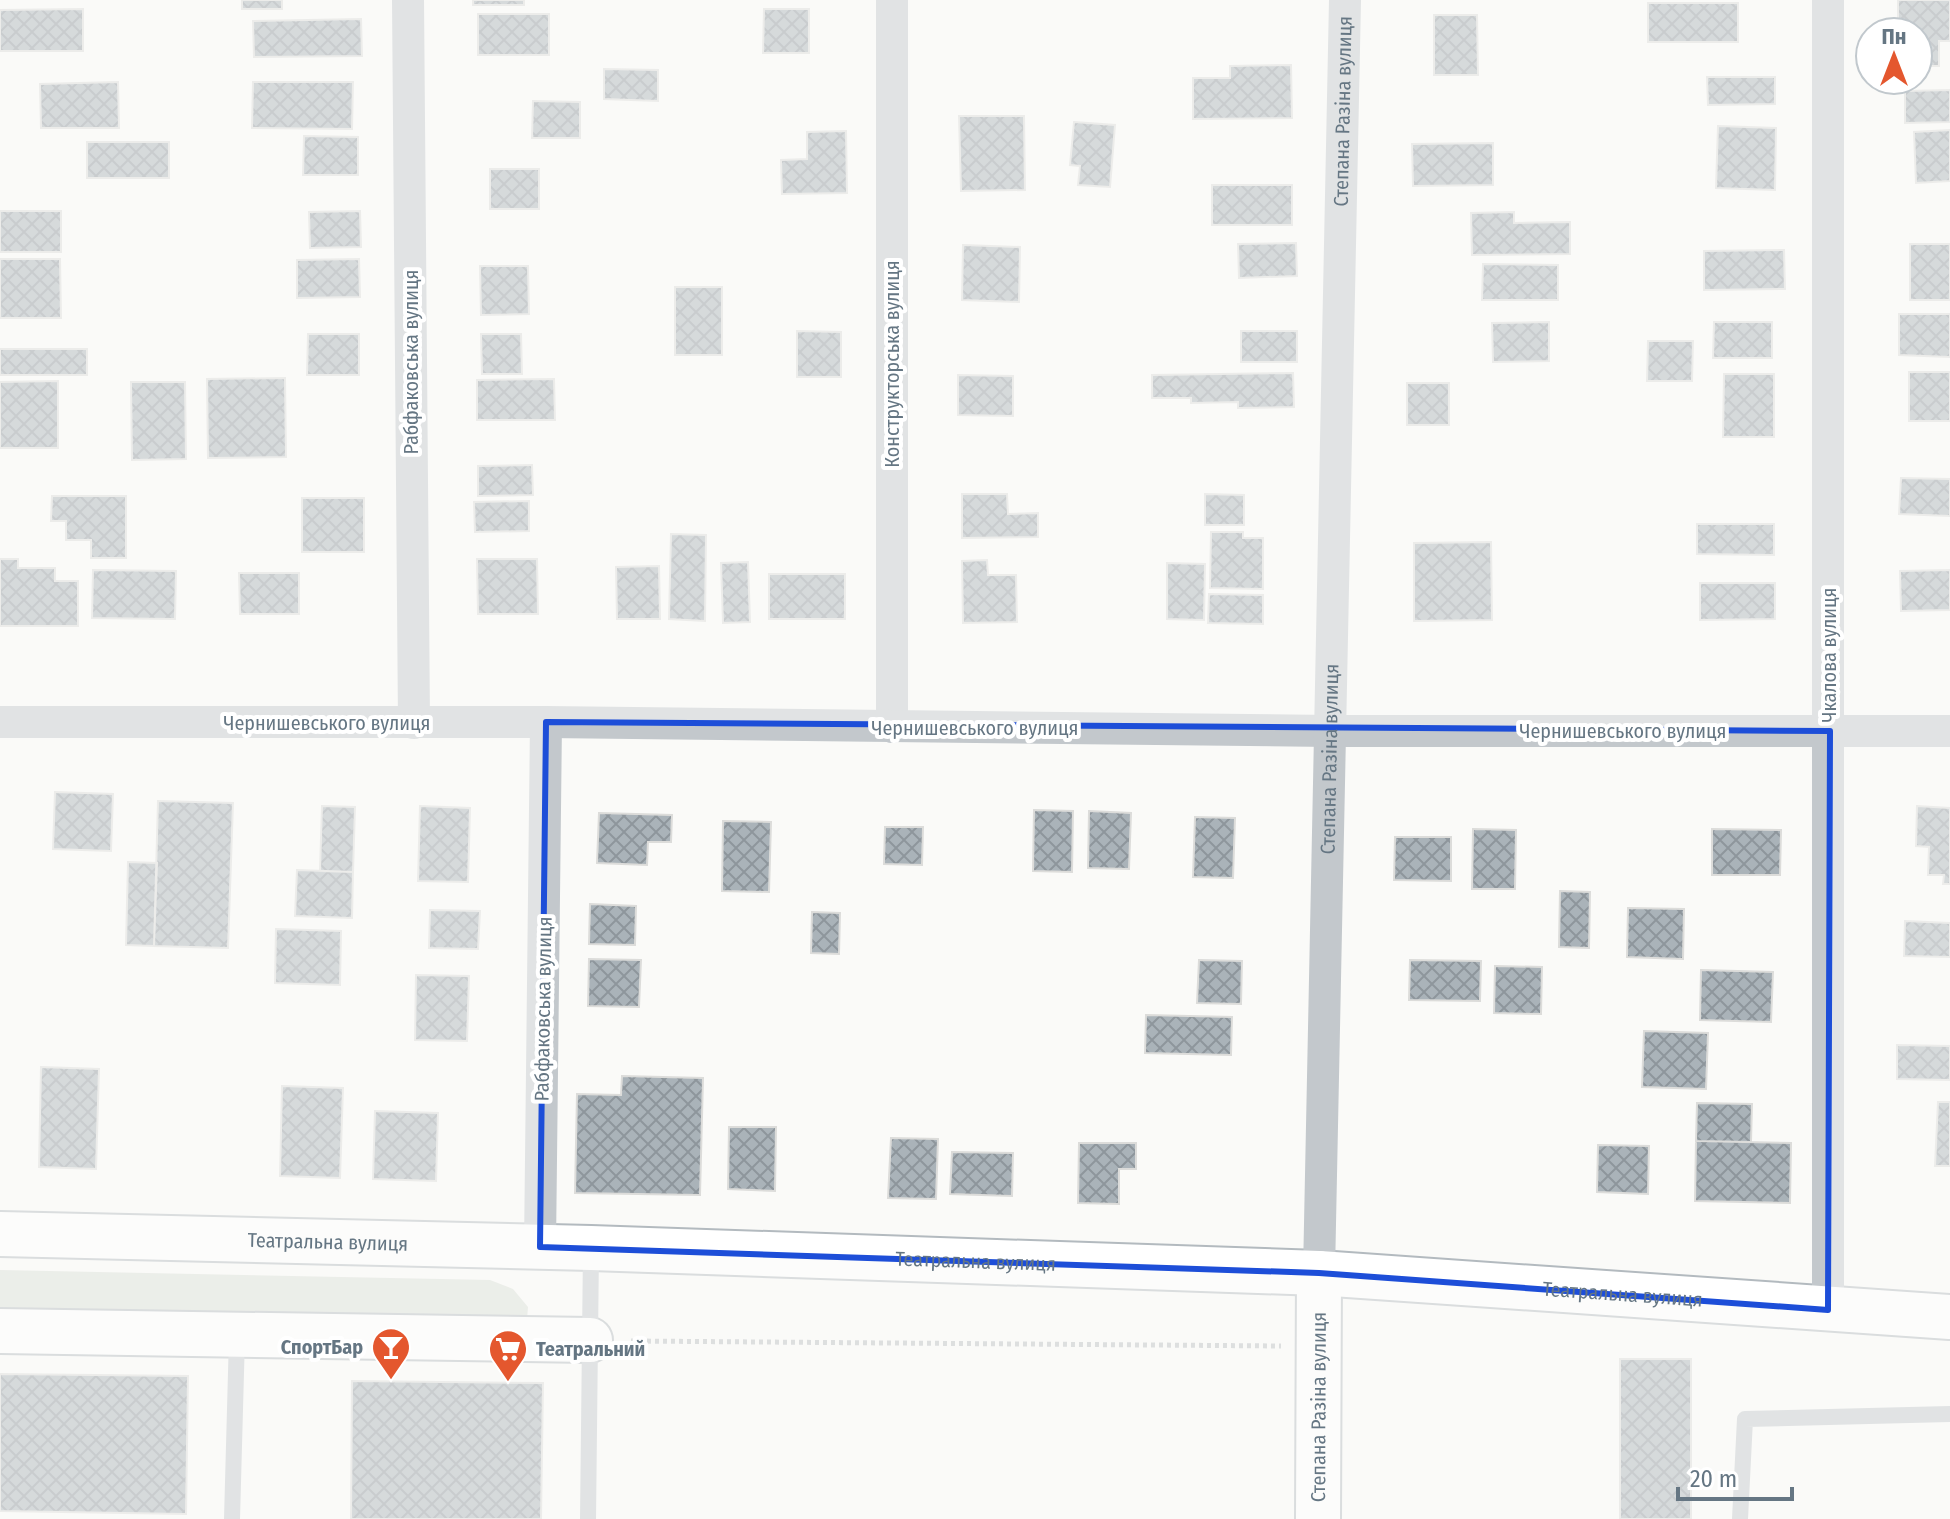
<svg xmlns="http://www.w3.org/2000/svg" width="1950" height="1519" font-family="'Fira Sans Condensed',sans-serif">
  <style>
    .grass { fill: #dadfd7 }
    .building { fill: url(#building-cross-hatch); stroke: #dcdcda; stroke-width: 2 }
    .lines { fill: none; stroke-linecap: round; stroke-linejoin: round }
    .secondary-casing { stroke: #b3babf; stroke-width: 48 }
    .path { stroke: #bbbfc2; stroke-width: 5; stroke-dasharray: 4 4; stroke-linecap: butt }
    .lane { stroke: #c3c8cc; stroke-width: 16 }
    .street { stroke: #c3c8cc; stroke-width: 32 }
    .secondary { stroke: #fff; stroke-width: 44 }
    .marked { fill: none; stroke: #1d4ed8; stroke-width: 6; stroke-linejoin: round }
    .labels { text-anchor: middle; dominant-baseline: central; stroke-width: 8; stroke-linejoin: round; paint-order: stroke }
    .street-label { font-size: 20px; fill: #657683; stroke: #fff }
    .poi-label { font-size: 20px; font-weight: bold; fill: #657683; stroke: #fff; text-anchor: end }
  </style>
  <defs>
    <pattern id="building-cross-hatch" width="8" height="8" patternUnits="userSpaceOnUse" patternTransform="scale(2)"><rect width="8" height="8" fill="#aab3b9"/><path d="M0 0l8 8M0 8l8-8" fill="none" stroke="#8e969c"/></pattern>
  </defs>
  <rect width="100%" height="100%" fill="#fafaf8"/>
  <!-- grass -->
  <path class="grass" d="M0,1270L490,1280L513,1289L528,1307L527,1319L0,1313Z"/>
  <!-- building -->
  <path class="building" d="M242,0H282V9H242Z
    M473,0H524V5H473Z
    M1898,0H1950V41H1939V66H1918V32H1898Z
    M1648,3H1738V42H1648Z
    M83,9V51H0V10Z
    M764,9H809V53H763Z
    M478,14H549V55H478Z
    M1434,15H1477L1478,75H1434Z
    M361,19L362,56L254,57L253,21Z
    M1291,65L1292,118L1193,119V78H1230V66Z
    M604,69L658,70V101L604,99Z
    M1707,77H1775V104L1708,105Z
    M118,82L119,128H41L40,84Z
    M253,82H353L352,129L252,128Z
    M1950,90V122L1905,123V91Z
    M533,101L580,102V138H532Z
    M959,116H1024L1025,190L961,191Z
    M1074,122L1115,125L1110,187L1078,185L1080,166L1070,165Z
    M1718,126L1776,128L1775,190L1716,188Z
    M1950,130V181L1916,183L1914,132Z
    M846,131L847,193L782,194L781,160L807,159V132Z
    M304,136L358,137V175H303Z
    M87,142H169V178H87Z
    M1493,143V185L1413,186L1412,144Z
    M490,169H539V209H490Z
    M1212,185H1292V225H1212Z
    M0,211H61V252H0Z
    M360,211L361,247L310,248L309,212Z
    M1514,212V223L1570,222V254L1472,255L1471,213Z
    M1296,243L1297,276L1239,278L1238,244Z
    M1910,244H1950V300H1910Z
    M963,245L1020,247L1019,302L962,300Z
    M1784,250L1785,289L1704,290V251Z
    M0,259H60L61,318H0Z
    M359,259L360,297L297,298V260Z
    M1483,264L1558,265V300H1482Z
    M480,266H528L529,314L481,315Z
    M675,287H722V355H675Z
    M1899,314H1950V357L1899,355Z
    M1549,322V361L1493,362L1492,323Z
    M1714,322H1772V358H1713Z
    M797,331L841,332V377H797Z
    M1241,331H1297V362H1241Z
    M308,334H359V375H307Z
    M481,334H521L522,374H482Z
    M1648,341H1693L1692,381H1647Z
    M0,349H87V375H0Z
    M1909,372H1950V421H1909Z
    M1293,373L1294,407L1238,408V402L1191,403V398H1152V375Z
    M1724,374H1774V437H1723Z
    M958,375L1013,376V416L958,415Z
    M285,378L286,457L208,458L207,379Z
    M554,379L555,420H477V380Z
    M58,381V448H0V382Z
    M131,382H185L186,459L132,460Z
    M1407,383H1449V425H1407Z
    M532,465L533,495L478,496V466Z
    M1901,478L1950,479V516L1899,514Z
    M962,494H1007L1008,514L1038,513V537L962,538Z
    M1205,494L1244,495V525H1205Z
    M52,496H126V558H91V540H66V521H51Z
    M302,498H364V552H302Z
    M529,501V531L475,532L474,502Z
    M1697,524H1774V555L1697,554Z
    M1211,532H1243V538H1263V589L1210,588Z
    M671,534L706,535L705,621L669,619Z
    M1491,542L1492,620L1414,621V543Z
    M0,559H18V568H55V581H78V626H0Z
    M477,559H537L538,614H478Z
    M987,560L988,575H1016L1017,622L963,623L962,561Z
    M748,562L750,622L723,623L721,563Z
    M1167,563L1205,564L1204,620L1167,619Z
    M659,566L660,619H617L616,567Z
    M93,570L176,571L175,619L92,618Z
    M1950,570V610L1901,611L1900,571Z
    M239,573H299V614H240Z
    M769,574H845V619H769Z
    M1700,583H1775V619L1700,620Z
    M1209,594L1263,595V624L1208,623Z
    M55,792L113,794L111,851L53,849Z
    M158,801L233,803L228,948L154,946Z
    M322,806L355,807L353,872L320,871Z
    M420,806L470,808L468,882L418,881Z
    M1917,806L1950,808V884H1943L1944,875H1928L1929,847L1916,846Z
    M1034,810L1073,811L1072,872L1033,871Z
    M1089,811L1131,813L1129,869L1088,868Z
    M599,813L672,815L671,842H648L647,865L597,863Z
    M1195,817L1235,818L1233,878L1193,877Z
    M723,821L771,822L769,892L722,891Z
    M885,827H923L922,865L884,864Z
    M1473,829L1516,830L1515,889H1472Z
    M1712,829L1781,830L1780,875H1712Z
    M1395,837H1451V881L1394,880Z
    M128,862L157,863L154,946L126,945Z
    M297,870L353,872L352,918L295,916Z
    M1560,891L1590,892L1589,948L1559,947Z
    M590,904L636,906L635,945L589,944Z
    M1628,908L1684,909L1683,959L1627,957Z
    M430,910L480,911L478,949L429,948Z
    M812,912L840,913L839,954L811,953Z
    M1905,921L1950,923V957L1904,956Z
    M276,929L341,931L340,985L275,983Z
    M589,959L641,960L639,1007L588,1006Z
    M1199,960L1242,961L1241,1004L1197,1003Z
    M1410,960L1481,961L1480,1001L1409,1000Z
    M1495,966L1542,967L1541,1014L1494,1013Z
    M1701,970L1773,972L1771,1022L1700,1020Z
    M416,975L469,976L467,1041L415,1040Z
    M1146,1015L1232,1017L1231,1055L1145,1053Z
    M1644,1031L1708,1033L1706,1089L1642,1087Z
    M1897,1045L1950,1046V1080L1897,1079Z
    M41,1067L99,1069L96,1169L39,1167Z
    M622,1076L703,1078L700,1195L575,1193L577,1094L621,1095Z
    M282,1086L343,1088L340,1178L280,1176Z
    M1938,1102H1950V1166H1935Z
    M1697,1103L1752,1104L1751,1142L1696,1141Z
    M375,1111L438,1113L436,1181L373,1179Z
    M729,1127H776L775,1191L728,1189Z
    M891,1138L938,1139L936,1199L888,1198Z
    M1696,1141L1791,1143L1790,1203L1695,1201Z
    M1079,1143H1136V1169H1119V1204L1078,1203Z
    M1598,1145L1649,1146L1648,1194L1597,1192Z
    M952,1152L1013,1153L1012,1196L950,1194Z
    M1620,1359H1691V1519H1620Z
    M0,1374L188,1376L186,1514L0,1511Z
    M352,1381L543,1383L541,1519H351Z"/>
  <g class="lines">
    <!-- secondary casing -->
    <g class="secondary-casing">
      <g id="secondary">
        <path id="s2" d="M0,1234L591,1248L1319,1273L1950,1317"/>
        <path d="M0,1331L590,1340"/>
        <path id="s3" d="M1318,1519L1319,1273"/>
      </g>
    </g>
    <!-- path -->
    <path class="path" d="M631,1341L1281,1346"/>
    <!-- lane -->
    <path class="lane" d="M232,1519L237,1336
      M588,1519L591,1249
      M1740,1519L1745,1419L1950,1414"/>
    <!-- street -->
    <g class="street">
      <path d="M408,0L414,723"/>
      <path d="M892,0V727"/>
      <path d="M1828,0V1310"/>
      <path d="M0,722H546L1331,731H1950"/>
      <path d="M540,1247L546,722"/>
      <path id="s1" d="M1319,1273L1345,0"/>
    </g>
    <!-- secondary -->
    <use href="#secondary" class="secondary"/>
  </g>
  <!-- marked area -->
  <path d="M0 0H1950V1519H0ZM546,722L1830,731L1828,1310L1319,1273L540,1247Z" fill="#fafaf8" fill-opacity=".55" fill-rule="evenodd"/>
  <path class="marked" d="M546,722L1830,731L1828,1310L1319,1273L540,1247Z"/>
  <!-- icons -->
  <defs>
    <g id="bar-pin" transform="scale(2)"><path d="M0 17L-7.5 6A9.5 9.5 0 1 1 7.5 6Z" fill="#e4572e" stroke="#fff"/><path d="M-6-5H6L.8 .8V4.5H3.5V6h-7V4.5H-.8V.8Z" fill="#fff"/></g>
    <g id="supermarket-pin" transform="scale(2)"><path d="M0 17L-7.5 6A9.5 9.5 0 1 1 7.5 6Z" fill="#e4572e" stroke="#fff"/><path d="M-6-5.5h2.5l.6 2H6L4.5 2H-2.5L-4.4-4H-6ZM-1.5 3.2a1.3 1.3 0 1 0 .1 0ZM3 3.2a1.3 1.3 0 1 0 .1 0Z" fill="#fff"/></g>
  </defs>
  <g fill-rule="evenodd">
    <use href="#bar-pin" x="391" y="1347"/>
    <use href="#supermarket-pin" x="508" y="1349"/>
  </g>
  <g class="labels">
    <!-- street labels -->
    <g class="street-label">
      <text stroke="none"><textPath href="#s1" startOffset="1162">Степана Разіна вулиця</textPath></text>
      <text transform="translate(411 362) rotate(-90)">Рабфаковська вулиця</text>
      <text transform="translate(892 364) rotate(-90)">Конструкторська вулиця</text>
      <text transform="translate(1829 655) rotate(-90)">Чкалова вулиця</text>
      <text x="327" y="723">Чернишевського вулиця</text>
      <text x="975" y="728">Чернишевського вулиця</text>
      <text x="1623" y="731">Чернишевського вулиця</text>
      <text stroke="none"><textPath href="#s1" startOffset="514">Степана Разіна вулиця</textPath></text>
      <text transform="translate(543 1009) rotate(-89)">Рабфаковська вулиця</text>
      <text stroke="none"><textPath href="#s2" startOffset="328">Театральна вулиця</textPath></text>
      <text stroke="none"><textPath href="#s2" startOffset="976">Театральна вулиця</textPath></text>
      <text stroke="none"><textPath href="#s2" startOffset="1624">Театральна вулиця</textPath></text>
      <text stroke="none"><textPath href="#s3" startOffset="112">Степана Разіна вулиця</textPath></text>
    </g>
    <!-- poi labels -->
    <g class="poi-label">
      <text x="363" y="1347">СпортБар</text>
      <text x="536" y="1349" text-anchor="start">Театральний</text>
    </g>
  </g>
  <!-- north arrow -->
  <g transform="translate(1894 56)"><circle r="38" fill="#ffffff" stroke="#c1c8cd" stroke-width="2"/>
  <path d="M0-6L14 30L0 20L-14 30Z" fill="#e4572e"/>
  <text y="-12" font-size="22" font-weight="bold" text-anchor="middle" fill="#657683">Пн</text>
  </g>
  <!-- scale -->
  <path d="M1678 1487v12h114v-12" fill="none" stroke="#657683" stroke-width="4"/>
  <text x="1690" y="1487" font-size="24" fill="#657683" stroke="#ffffff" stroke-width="6" paint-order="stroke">20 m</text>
</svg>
